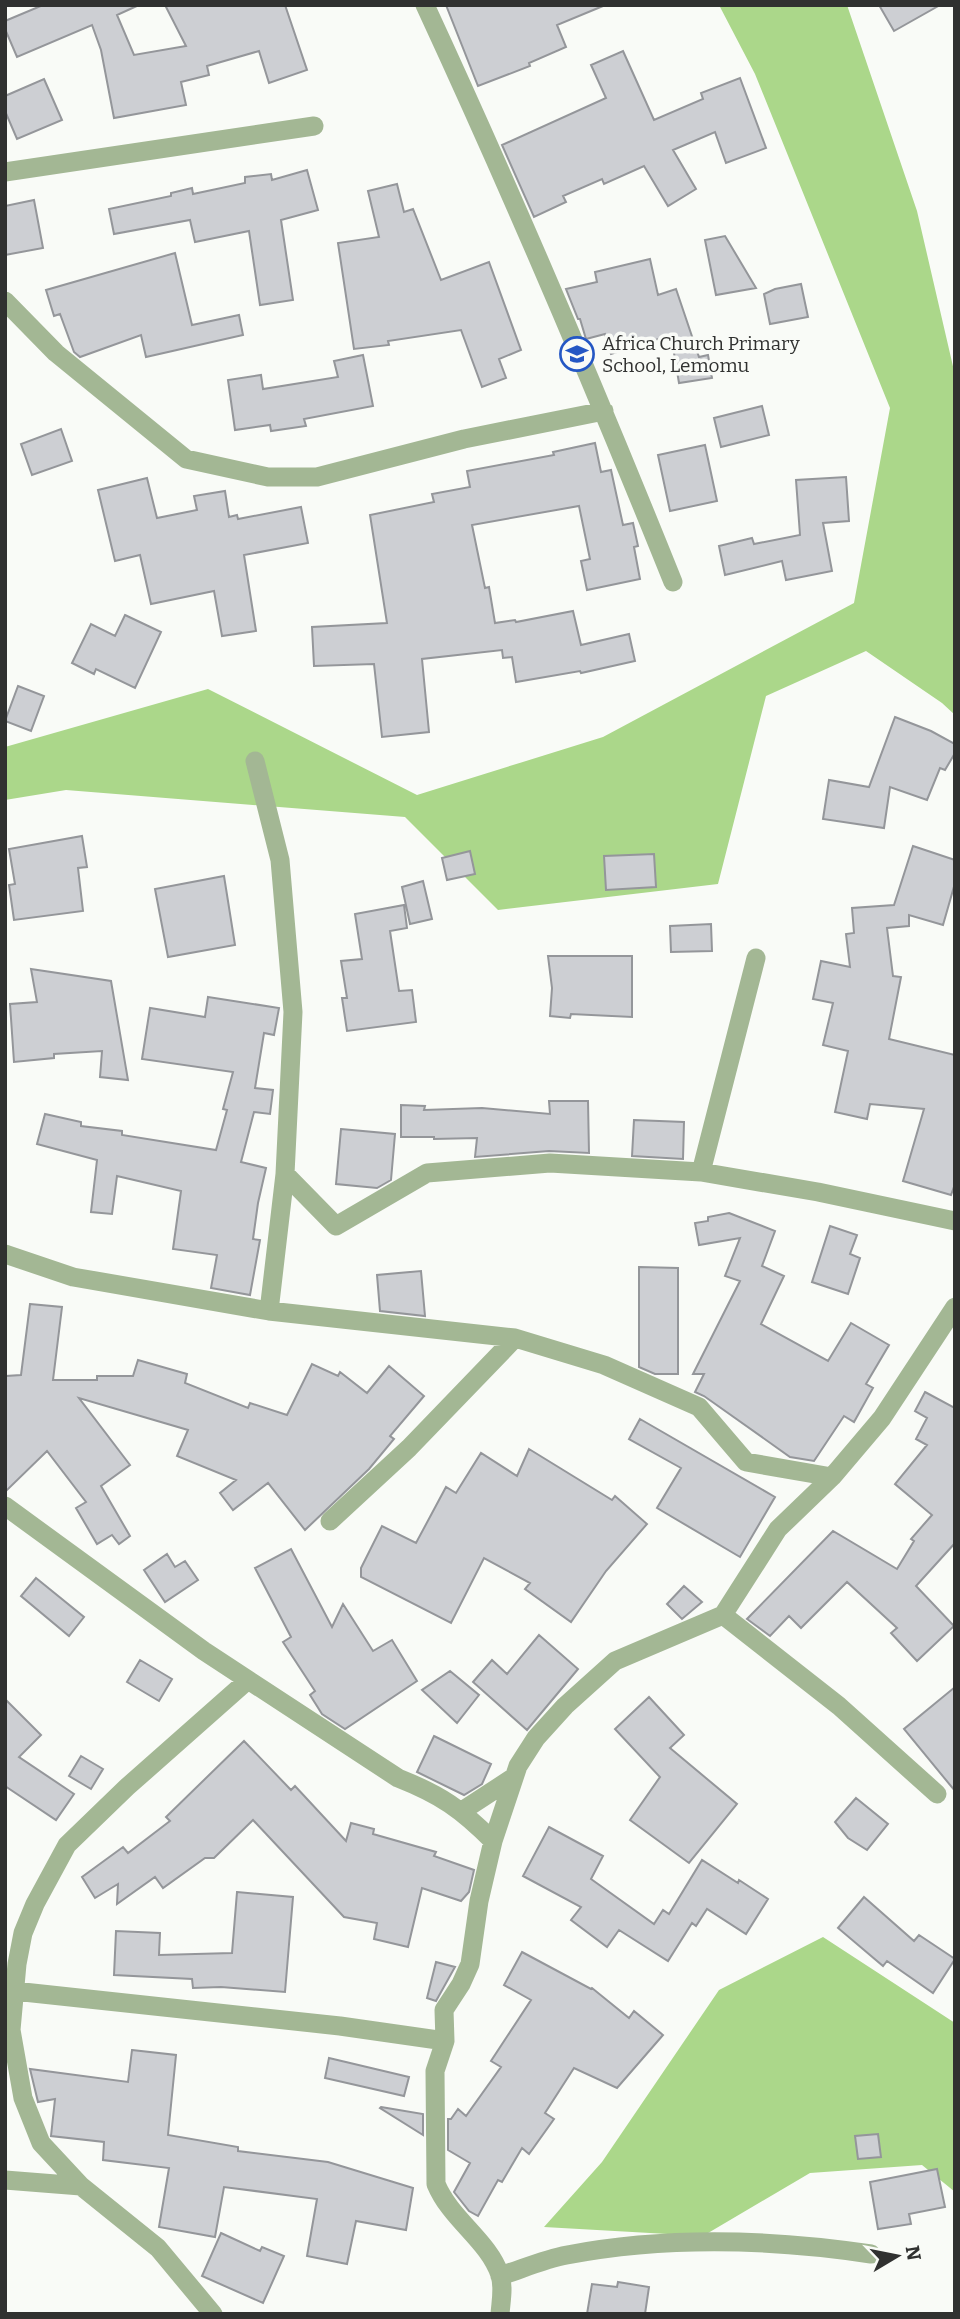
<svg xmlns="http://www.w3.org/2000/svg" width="960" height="2319" font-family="Bitter,serif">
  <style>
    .green { fill: #abd78a }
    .building { fill: #cdcfd3; stroke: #94969a; stroke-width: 2 }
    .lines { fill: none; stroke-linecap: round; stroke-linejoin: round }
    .minor { stroke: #a3b794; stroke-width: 19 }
    .labels { text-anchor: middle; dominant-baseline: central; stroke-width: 7; stroke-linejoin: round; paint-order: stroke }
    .poi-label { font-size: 19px; fill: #303130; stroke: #f9fbf7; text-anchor: start }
  </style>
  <rect width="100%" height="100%" fill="#f9fbf7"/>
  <!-- green -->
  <path class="green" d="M719,5H847L917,211L955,375V715L942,703L866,651L766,696L718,884L498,910L405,817L66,790L5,800V747L208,689L417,795L603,737L854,603L890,408L755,74Z
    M823,1937L955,2023V2192L922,2165L810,2173L703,2236L544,2227L602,2162L719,1990Z"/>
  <!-- building -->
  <path class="building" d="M43,5H139L117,15L134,55L186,46L165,5H285L307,70L269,83L259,51L207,66L209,75L181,82L186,105L114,118L101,50L92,25L17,57L5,29V21Z
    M446,5H603V6L557,25L566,47L529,63L530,66L478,86Z
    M879,5H940L894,31Z
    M623,51L654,120L703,99L701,93L740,78L766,148L726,163L715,132L673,150L696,189L668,206L644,166L604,184L602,179L563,196L566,202L534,217L502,145L606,98L591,65Z
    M44,79L62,120L17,139L5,111V96Z
    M307,170L318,210L281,220L293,300L260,305L249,231L195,242L190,220L114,234L109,209L171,196V193L192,188L193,194L245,183V177L271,174L272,180Z
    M397,184L404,212L413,209L441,280L489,262L521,350L499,359L506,378L482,387L461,330L388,341L389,345L354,349L338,243L379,237L368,191Z
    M34,200L43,248L5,255V206Z
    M725,236L756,288L716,295L705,240Z
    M175,253L192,325L239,315L243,335L146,357L141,335L80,357L74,352L60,314L54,316L46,290Z
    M650,259L658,295L676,289L699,357L708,355L712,378L679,383L671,335L611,354L605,334L586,339L580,319H578L566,289L597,282L595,272Z
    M801,284L808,317L770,324L764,294L775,289Z
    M363,355L373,406L304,419L306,426L271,431L270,425L235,430L228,380L261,375L263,389L338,377L334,361Z
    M762,406L769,435L721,447L714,418Z
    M61,429L72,461L32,475L21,444Z
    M595,443L601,472L611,470L623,525L633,523L638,546L634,547L640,579L587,590L581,561L590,559L579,506L472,525L485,588L489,587L495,623L515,620L516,622L573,611L581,645L629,634L635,661L581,673L580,671L516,682L512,657L503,658L502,650L422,659L429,732L382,737L374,664L314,666L312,627L387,623L370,515L434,502L432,494L470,487L467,471L554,455L553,452Z
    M705,445L717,501L670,511L658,455Z
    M846,477L849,521L823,523L832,571L786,580L782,561L725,575L719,546L752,538L754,544L800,535L796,480Z
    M147,478L157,518L197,510L194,496L225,491L229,517L237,515L238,519L301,507L308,543L244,555L256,631L222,636L214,591L151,604L140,555L115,561L98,490Z
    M125,615L161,632L135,688L96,669L94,674L72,663L91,624L115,636Z
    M18,686L44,696L31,731L5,721Z
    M895,717L931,731L955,744V753L945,770L940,768L927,800L890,787L884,828L823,819L829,780L869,787Z
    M82,836L87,867L78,868L83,911L14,920L9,885L15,884L9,849Z
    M913,846L955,860V883L943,925L909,915V926L887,928L893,976L901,977L889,1039L955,1055V1184L951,1195L903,1181L924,1109L870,1104L867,1119L835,1112L848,1051L823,1045L833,1003L813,999L821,961L850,967L846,934L854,933L852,908L894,905Z
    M470,851L475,874L447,880L442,858Z
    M654,854L656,887L606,890L604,856Z
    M224,876L235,945L168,957L155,889Z
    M423,881L432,919L410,924L402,887Z
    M404,905L407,928L390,931L399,991L412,990L416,1022L347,1031L342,998H347L341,961L362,959L355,914Z
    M711,924L712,951L671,952L670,926Z
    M548,956H632V1017L571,1014L570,1018L550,1016L552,988Z
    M31,969L111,981L128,1080L100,1077L102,1051L54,1054V1058L14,1062L10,1004L37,1002Z
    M208,997L279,1008L274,1035L264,1033L255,1088L273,1090L270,1114L254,1112L241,1162L266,1168L258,1203L253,1239L260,1240L250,1295L211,1288L217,1255L173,1249L181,1191L117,1176L112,1214L91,1212L97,1160L37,1144L45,1114L81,1122V1126L122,1131V1135L216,1150L227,1110L223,1109L233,1072L142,1059L150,1008L205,1017Z
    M549,1101H588L589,1153L549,1151L475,1157L477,1138L434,1139V1137H401V1105L425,1106L424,1110L482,1108L550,1114Z
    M634,1120L684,1122L683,1159L632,1156Z
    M341,1129L395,1134L391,1180L377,1188L336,1184Z
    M729,1213L775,1231L762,1266L784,1276L761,1324L828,1361L851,1323L889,1345L866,1384L873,1388L854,1422L844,1416L814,1461L790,1457L704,1396L695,1392L704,1374H693L740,1281L725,1276L740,1238L699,1245L695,1223L708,1221V1217Z
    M830,1226L857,1235L850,1254L860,1258L848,1294L812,1282Z
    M639,1267L678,1268V1374H655L639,1367Z
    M421,1271L425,1316L380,1311L377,1275Z
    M30,1304L62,1307L53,1380H97V1376H133L138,1360L187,1374L185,1383L248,1408L250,1403L287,1415L312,1364L338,1376L340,1372L367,1393L389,1366L424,1396L390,1436L394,1439L369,1469L305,1530L268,1483L233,1510L220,1493L236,1480L177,1456L188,1430L79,1398L130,1465L101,1486L130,1536L119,1544L112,1535L97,1544L76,1508L86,1502L47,1451L5,1492V1382L6,1376L21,1375Z
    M925,1392L955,1408V1543L916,1586L954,1626L917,1661L891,1633L897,1628L847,1582L801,1628L789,1616L770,1636L747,1619L833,1531L897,1569L914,1541L911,1539L932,1515L895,1484L927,1445L916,1439L927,1418L915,1411Z
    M640,1419L775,1497L740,1557L657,1508L681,1468L629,1439Z
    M529,1449L612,1500L615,1496L647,1524L606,1571L571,1622L525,1589L530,1583L484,1558L451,1623L361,1577V1568L382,1526L416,1543L446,1487L456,1493L481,1453L517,1476Z
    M291,1549L332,1627L343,1604L373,1651L392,1640L417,1681L345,1729L322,1714L310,1695L315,1691L283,1642L291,1637L255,1568Z
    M167,1554L175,1567L185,1561L198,1580L165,1602L144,1570Z
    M36,1578L84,1617L69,1636L21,1596Z
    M684,1586L702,1602L682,1619L667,1604Z
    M539,1635L578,1669L527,1730L473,1682L492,1660L507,1674Z
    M140,1660L172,1679L159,1701L127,1682Z
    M450,1671L479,1695L457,1723L422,1690Z
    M955,1687V1791L904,1729Z
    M649,1697L684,1735L670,1748L737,1804L689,1863L630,1820L660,1777L615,1729Z
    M5,1699L41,1735L19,1757L74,1794L56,1820L5,1786Z
    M434,1736L491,1764L482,1784L464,1795L417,1772Z
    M244,1741L291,1790L295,1786L346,1841L351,1823L374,1829L373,1834L436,1852L434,1856L474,1870L469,1892L461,1901L422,1888L408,1947L374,1939L377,1923L344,1917L253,1820L214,1858H205L163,1888L155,1877L117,1904L118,1884L95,1898L82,1877L123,1847L128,1853L170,1821L166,1817Z
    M81,1756L103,1769L91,1789L69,1776Z
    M856,1798L888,1824L867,1850L848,1838L835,1822Z
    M549,1827L603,1856L591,1879L654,1924L663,1910L669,1914L702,1860L738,1883L739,1880L768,1899L746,1934L707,1909L696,1926L692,1923L668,1961L619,1930L607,1947L571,1920L581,1907L523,1876Z
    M237,1892L293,1897L285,1992L221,1987L193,1988L192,1979L114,1975L116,1931L160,1933L159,1955L232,1953Z
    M864,1897L914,1941L919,1935L955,1959L933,1993L887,1961L883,1966L838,1928Z
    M522,1952L591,1989L592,1988L629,2018L634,2011L663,2035L617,2088L574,2068L545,2113L554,2119L529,2154L522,2148L502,2182L498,2180L478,2216L469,2211L454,2192L470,2163L448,2150V2119H451L458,2109L466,2116L501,2067L491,2061L531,2000L504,1985Z
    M436,1962L455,1967L436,2001L427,1998Z
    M132,2050L176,2055L168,2135L238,2147V2151L328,2162L413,2188L406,2230L356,2221L347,2264L307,2256L317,2199L224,2187L215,2237L159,2227L169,2168L103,2160L104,2142L51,2136L55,2099L38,2102L30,2069L128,2082Z
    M329,2058L409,2077L404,2096L325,2078Z
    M381,2107L423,2114V2135L380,2108Z
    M878,2134L881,2157L858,2159L855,2136Z
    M937,2169L945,2207L909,2214L911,2224L878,2229L870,2182Z
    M221,2233L260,2251L262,2247L284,2256L263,2303L202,2276Z
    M618,2282L649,2287L645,2314H587L592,2284L617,2287Z"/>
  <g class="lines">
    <!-- minor -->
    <path class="minor" d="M425,5C513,195 595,388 673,582
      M5,172L314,126
      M5,301L56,353L186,459L268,477H317L464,439L604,411
      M255,761L280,860L293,1012L285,1174L269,1311
      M701,1172L756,958
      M285,1174L336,1226L427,1173L550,1163L701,1172L818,1192L955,1221
      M5,1254L73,1277L269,1311L515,1338L604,1365L699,1407L746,1462L832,1477
      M5,1506L204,1651L398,1778C441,1795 461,1809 493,1841
      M330,1521L409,1448L515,1338
      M723,1615L839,1706L937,1794
      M462,1811L514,1777
      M14,1991L340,2026L445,2041
      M5,2180L81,2186
      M500,2276C522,2269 545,2259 567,2255C667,2236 770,2239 871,2254
      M213,2314L158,2248L81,2186L41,2143L23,2098L11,2030L17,1964L23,1933L35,1904L67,1845L127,1787L248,1680
      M500,2314C501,2301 504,2287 500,2275C488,2240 451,2220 436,2184L435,2071L445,2041L444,2010L461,1984L470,1964L479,1901L493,1841L518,1766L536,1738L565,1706L615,1661L723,1615L778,1529L832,1477L882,1418L955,1307"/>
  </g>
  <!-- icons -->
  <defs>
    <g id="school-ring" transform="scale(1.75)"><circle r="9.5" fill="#f9fbf7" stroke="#2457c4" stroke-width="1.5"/><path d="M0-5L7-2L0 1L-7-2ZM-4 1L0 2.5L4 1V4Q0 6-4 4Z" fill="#2457c4"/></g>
  </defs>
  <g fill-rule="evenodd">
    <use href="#school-ring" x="577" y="354"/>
  </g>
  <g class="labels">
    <!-- poi labels -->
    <g class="poi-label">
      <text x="602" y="343">Africa Church Primary<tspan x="602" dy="22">School, Lemomu</tspan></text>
    </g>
  </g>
  <!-- border -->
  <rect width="960" height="2319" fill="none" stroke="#303130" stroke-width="14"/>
  <!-- north arrow -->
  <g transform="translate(897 2256) rotate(80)" stroke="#f9fbf7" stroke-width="5" paint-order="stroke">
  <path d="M0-5L12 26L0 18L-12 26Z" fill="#303130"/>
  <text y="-10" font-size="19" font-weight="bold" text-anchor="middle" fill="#303130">N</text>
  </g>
</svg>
